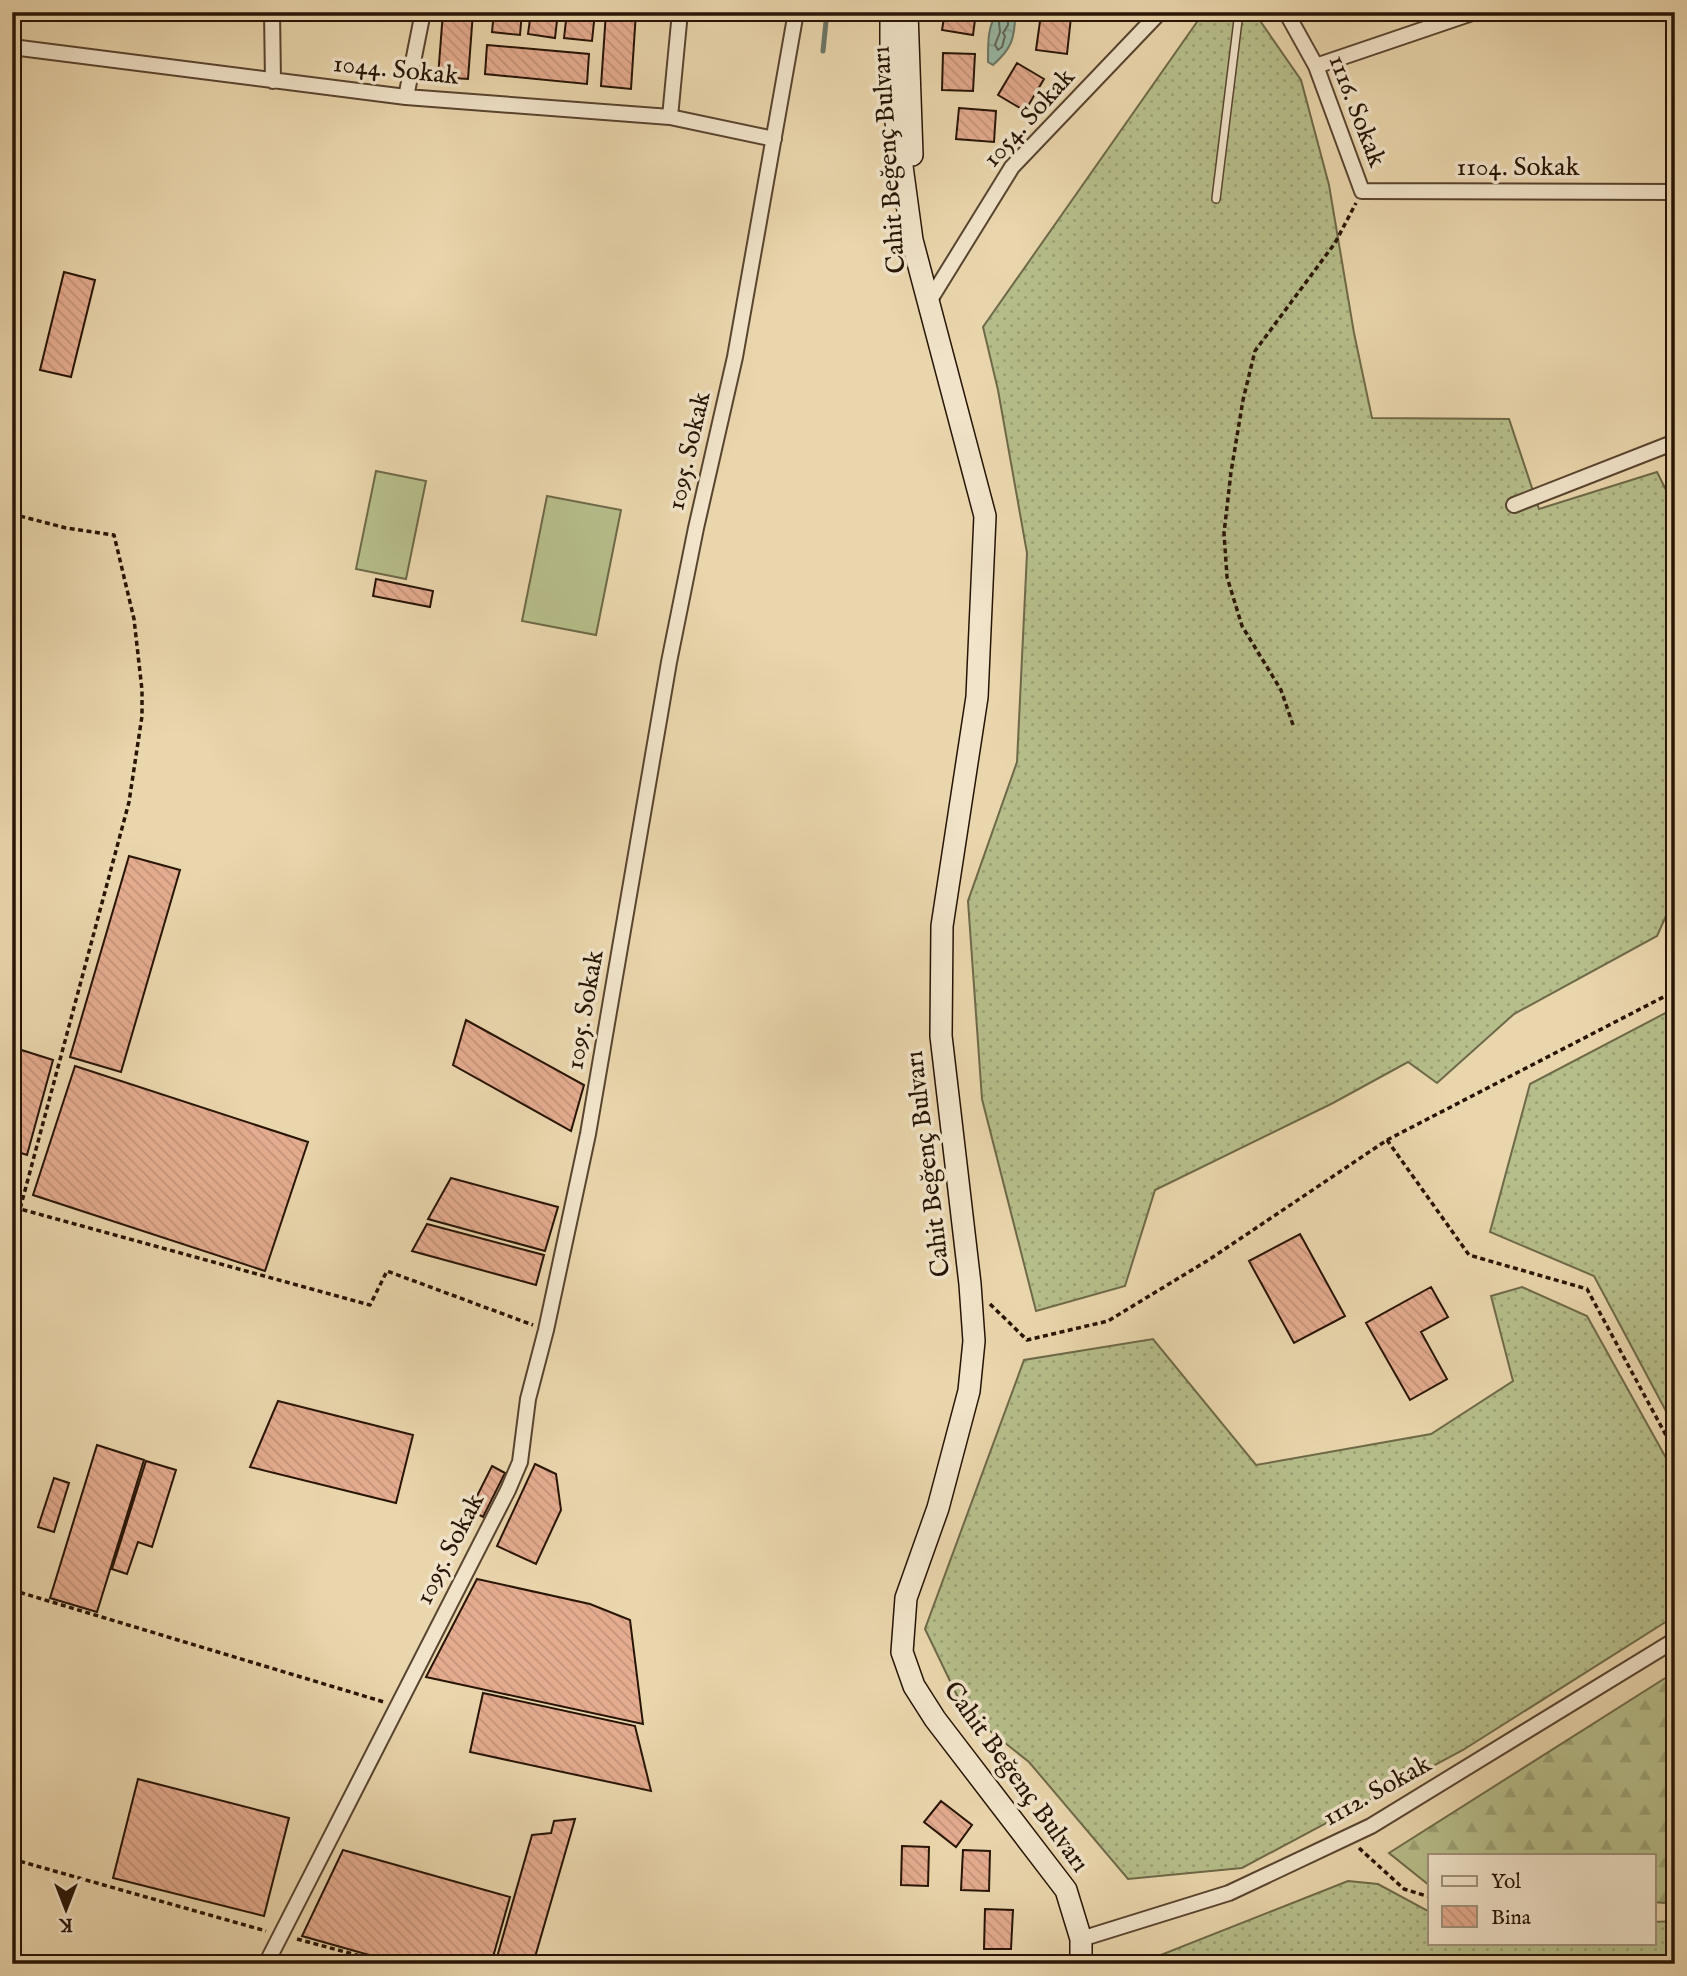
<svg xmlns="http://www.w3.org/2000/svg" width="1687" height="1976" font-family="'IM FELL English',serif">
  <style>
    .grass { fill: url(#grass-dots); stroke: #6e6948; stroke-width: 2 }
    .forest { fill: url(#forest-firs); stroke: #6e6948; stroke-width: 2 }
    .garden { fill: #b6be8b; stroke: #6e6948; stroke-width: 2 }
    .water { fill: url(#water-ripples); stroke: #6b7766; stroke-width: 2 }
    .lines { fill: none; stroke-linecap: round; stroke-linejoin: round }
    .shore { stroke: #606656; stroke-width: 2 }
    .stream { stroke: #6b7766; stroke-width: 5 }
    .building { fill: url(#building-back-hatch); stroke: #271405; stroke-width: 2 }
    .lane-casing { stroke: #58442f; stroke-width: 10 }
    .street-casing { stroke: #58442f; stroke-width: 18 }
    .secondary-casing { stroke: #271405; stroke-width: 24 }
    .path { stroke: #271405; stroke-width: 3.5; stroke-dasharray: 5 3.5; stroke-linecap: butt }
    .lane { stroke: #f1e4ca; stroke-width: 7 }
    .street { stroke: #f1e4ca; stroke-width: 14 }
    .secondary { stroke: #f1e4ca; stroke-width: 21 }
    .labels { text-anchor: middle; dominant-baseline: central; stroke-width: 7; stroke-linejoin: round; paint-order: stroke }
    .street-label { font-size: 26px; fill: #271405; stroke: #f1e4ca }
  </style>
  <defs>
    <pattern id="grass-dots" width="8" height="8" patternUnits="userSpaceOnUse" patternTransform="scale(1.75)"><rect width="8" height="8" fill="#b6be8b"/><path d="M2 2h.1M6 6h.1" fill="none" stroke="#9ca276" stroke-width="1.8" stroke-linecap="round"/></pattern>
    <pattern id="forest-firs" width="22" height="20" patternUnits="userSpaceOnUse" patternTransform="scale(1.75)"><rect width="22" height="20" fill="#b6be8b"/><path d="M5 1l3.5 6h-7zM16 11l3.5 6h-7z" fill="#9ca276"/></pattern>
    <pattern id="water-ripples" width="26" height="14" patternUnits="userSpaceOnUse" patternTransform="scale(1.75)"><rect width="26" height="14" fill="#98b9a6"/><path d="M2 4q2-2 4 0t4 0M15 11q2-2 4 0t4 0" fill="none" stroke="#839e8d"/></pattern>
    <pattern id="building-back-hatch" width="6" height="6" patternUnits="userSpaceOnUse" patternTransform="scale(1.75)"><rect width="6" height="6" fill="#e5ac90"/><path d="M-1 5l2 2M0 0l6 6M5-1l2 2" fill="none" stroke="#c4937b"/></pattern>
  </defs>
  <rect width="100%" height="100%" fill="#ead6ad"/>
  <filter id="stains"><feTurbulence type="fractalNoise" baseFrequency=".00286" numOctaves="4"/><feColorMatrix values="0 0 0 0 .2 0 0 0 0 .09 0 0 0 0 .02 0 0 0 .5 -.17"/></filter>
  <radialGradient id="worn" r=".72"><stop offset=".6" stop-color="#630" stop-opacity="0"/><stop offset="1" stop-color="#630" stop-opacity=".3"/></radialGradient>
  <!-- grass -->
  <path class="grass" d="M1204,12H1254L1301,80L1329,185L1354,333L1372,418L1509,419L1539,509L1657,472L1675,508V762L1667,765L1675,803V896L1657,936L1514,1014L1437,1083L1408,1062L1333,1103L1155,1190L1125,1286L1036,1311L982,1099L968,901L1017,762L1027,553L998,390L983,327Z
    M1675,1008V1428L1594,1276L1490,1232L1530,1084Z
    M1522,1287L1587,1316L1675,1474V1616L1463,1750L1242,1868L1128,1879L1029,1762L964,1710L925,1629L1024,1360L1153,1339L1256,1465L1431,1434L1513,1381L1491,1296Z
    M1348,1881L1378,1884L1430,1912V1943H1654V1922L1675,1921V1964H1138Z"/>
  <!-- forest -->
  <path class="forest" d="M1670,1675L1675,1682V1895L1664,1903L1654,1902V1855H1430V1886L1389,1853Z"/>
  <!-- garden -->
  <path class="garden" d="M376,471L426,481L406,579L356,569Z
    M547,496L621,510L596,635L522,621Z"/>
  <!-- water -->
  <path class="water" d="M998,12H1011L1015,15C1015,39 1011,49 993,65L988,62C988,46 987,25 998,12Z"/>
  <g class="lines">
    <!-- shore -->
    <path class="shore" d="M1003,17L1008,18V25L1003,33L1005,36L1002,47L998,50L995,45L1000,32L999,22Z"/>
    <!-- stream -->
    <path class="stream" d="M823,51L827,12"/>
  </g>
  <!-- building -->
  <path class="building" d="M443,12H473L468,79L438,77Z
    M494,12H522L520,35L492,32Z
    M531,12H558L555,38L528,34Z
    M567,12H595L592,41L564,38Z
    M606,12H636L631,89L601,86Z
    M945,12H976L973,35L942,30Z
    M1041,14L1071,17L1067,54L1036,50Z
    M487,45L589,54L587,84L485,74Z
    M943,53L975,54L973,91L942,90Z
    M1017,63L1044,79L1025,111L998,95Z
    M959,108L996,111L994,142L956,139Z
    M64,272L95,280L71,377L40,370Z
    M376,579L433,591L430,607L373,596Z
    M129,856L180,870L121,1072L70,1057Z
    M466,1020L584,1085L571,1131L453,1065Z
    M12,1047L53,1060L27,1155L12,1150Z
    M75,1066L308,1142L265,1271L33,1195Z
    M451,1178L558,1207L545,1251L428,1219Z
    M427,1224L544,1255L536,1285L412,1251Z
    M1300,1234L1345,1316L1294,1343L1249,1261Z
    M1431,1287L1448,1317L1421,1332L1447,1379L1410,1400L1366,1323Z
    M278,1401L413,1435L396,1503L250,1467Z
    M97,1445L144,1460L97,1612L50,1598Z
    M146,1461L176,1470L152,1547L138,1542L127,1574L112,1569Z
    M535,1464L556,1474L561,1510L536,1564L497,1546Z
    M492,1466L505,1473L483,1517L470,1510Z
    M54,1478L69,1483L54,1532L38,1527Z
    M477,1579L590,1604L630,1620L643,1724L426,1677Z
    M483,1693L635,1726L651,1791L470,1752Z
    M138,1779L289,1818L264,1916L113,1878Z
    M941,1801L972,1825L956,1847L924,1822Z
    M575,1819L533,1964H495L532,1835L551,1833L554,1821Z
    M902,1846L929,1847L928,1886L901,1885Z
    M343,1850L510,1897L491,1964H401L302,1936Z
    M963,1850L990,1851L989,1891L961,1890Z
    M985,1909L1013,1910L1011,1949H984Z"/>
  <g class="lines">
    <!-- lane casing -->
    <g class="lane-casing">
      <path id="lane" d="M1216,199L1239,12"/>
    </g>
    <!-- street casing -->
    <g class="street-casing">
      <path id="street" d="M272,12L273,81
        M1286,12L1316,66L1362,191L1675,192
        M12,47L406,97L670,117L774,139
        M1316,66L1475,12
        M406,97L423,12
        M670,117L680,12
        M928,303L1012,167L1160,12
        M1514,505L1675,442
        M1081,1939L1229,1893L1371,1826L1675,1640
        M266,1964L508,1490L520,1462L528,1399L546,1330L588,1134L669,662L696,528L735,357L796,12"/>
    </g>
    <!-- secondary casing -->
    <g class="secondary-casing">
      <path id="secondary" d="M891,12V85L912,240L985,516L977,697L942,926L941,1036L970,1284L974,1341L969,1391L938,1508L906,1598L902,1652L914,1686L935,1719L1066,1890L1081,1939V1964
        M907,12L912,155"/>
    </g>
    <!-- path -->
    <path class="path" d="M12,514L66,528L114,535L134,619L142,690V716L129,802L20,1209L370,1305L387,1271L533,1325
      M1293,725L1281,690L1242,626L1227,577L1224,533L1231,472L1243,400L1255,351L1335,243L1356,203
      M1387,1140L1469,1255L1587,1289L1675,1452
      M990,1304L1027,1340L1108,1321L1210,1259L1387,1140L1675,991
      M12,1590L384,1702
      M1359,1848L1404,1889L1430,1897
      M12,1859L266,1931
      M297,1939L390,1964"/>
    <!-- lane -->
    <use href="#lane" class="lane"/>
    <!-- street -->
    <use href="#street" class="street"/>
    <!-- secondary -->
    <use href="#secondary" class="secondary"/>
  </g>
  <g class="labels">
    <!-- street labels -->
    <g class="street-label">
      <text transform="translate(396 70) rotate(6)">1044. Sokak</text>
      <text transform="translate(1357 111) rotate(69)">1116. Sokak</text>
      <text transform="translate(1029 118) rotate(-48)">1054. Sokak</text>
      <text transform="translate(889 160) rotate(-94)">Cahit Beğenç Bulvarı</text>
      <text x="1518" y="167">1104. Sokak</text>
      <text transform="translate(689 451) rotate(-77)">1095. Sokak</text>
      <text transform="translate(585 1010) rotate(-80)">1095. Sokak</text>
      <text transform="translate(928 1164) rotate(-97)">Cahit Beğenç Bulvarı</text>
      <text transform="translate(450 1549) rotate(-63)">1095. Sokak</text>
      <text transform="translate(1016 1777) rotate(54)">Cahit Beğenç Bulvarı</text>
      <text transform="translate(1377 1791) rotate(-29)">1112. Sokak</text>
    </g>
  </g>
  <!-- margin -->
  <rect width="1687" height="1976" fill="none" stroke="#ead6ad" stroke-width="42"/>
  <rect x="14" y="14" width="1659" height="1948" fill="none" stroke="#271405" stroke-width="3.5"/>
  <rect x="21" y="21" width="1645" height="1934" fill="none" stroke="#271405" stroke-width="2"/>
  <!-- legend -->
  <rect x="1428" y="1854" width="228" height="91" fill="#f1e4ca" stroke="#a0917b" stroke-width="2"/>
  <rect x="1442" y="1876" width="35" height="10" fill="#f1e4ca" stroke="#a0917b" stroke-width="2"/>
  <text x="1491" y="1888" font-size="21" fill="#271405">Yol</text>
  <rect x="1442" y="1906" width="35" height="21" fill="url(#building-back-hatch)" stroke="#a0917b" stroke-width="2"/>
  <text x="1491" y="1924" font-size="21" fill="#271405">Bina</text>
  <!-- north arrow -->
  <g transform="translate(66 1909) rotate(180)" stroke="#f1e4ca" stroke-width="5" paint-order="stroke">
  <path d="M0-5L12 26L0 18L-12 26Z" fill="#271405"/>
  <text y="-10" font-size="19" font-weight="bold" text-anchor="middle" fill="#271405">K</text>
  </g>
  <rect width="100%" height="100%" filter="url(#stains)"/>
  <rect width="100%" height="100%" fill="url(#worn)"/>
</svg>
